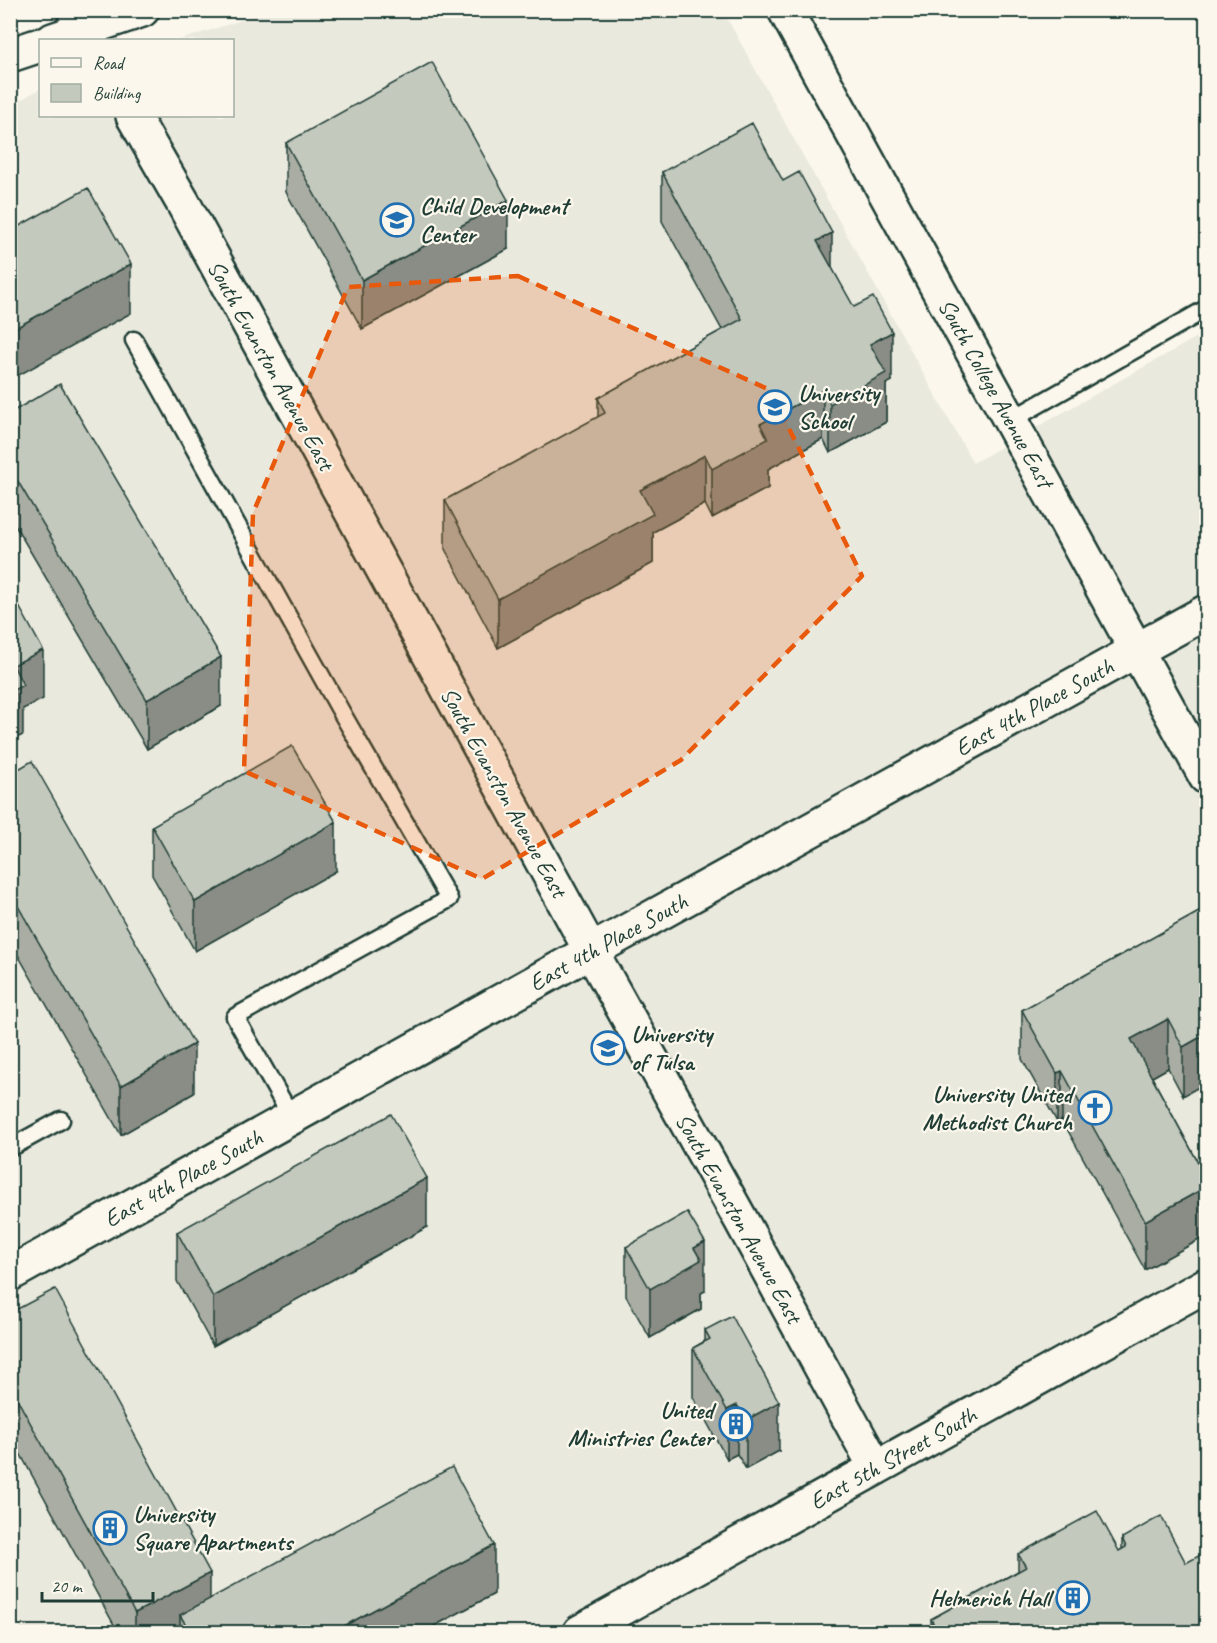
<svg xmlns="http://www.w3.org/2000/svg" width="1217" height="1643" font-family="Caveat,sans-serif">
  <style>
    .built { fill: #eae9de }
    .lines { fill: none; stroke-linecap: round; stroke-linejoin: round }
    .service-casing { stroke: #1f3d34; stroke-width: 21 }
    .minor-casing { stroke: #1f3d34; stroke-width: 38 }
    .tertiary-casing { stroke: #1f3d34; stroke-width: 38 }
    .service { stroke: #fbf7ec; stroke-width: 16 }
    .minor { stroke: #fbf7ec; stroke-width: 33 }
    .tertiary { stroke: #fbf7ec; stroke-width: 33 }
    .wall { fill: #a9ada3; stroke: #1f3d34; stroke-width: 1.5 }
    .shaded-wall { fill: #898d85; stroke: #1f3d34; stroke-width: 1.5 }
    .building { fill: #c4c9be; stroke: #1f3d34; stroke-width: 1.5 }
    .marked { fill: #e8590c; fill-opacity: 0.2; stroke: #e8590c; stroke-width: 4.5; stroke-dasharray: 12 8; stroke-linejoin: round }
    .labels { text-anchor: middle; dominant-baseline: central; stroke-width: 4.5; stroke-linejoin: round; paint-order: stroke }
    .poi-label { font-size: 24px; font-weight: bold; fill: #1f3d34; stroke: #fbf7ec; text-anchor: start }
    .street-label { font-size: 24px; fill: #1f3d34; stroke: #fbf7ec }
  </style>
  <rect width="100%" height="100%" fill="#fbf7ec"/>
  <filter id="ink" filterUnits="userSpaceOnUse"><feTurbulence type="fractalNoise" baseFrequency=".0167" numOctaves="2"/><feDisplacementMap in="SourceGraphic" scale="12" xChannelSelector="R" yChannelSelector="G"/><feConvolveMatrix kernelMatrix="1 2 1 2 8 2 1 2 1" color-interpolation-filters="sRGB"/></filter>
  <g filter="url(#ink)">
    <!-- built -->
    <path class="built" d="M269,11H723L973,463L1206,332V1632H11V105L40,89V116H232V40H180Z"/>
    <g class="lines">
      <!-- service casing -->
      <g class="service-casing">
        <path id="service" d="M134,340L343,715L449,899L235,1017L292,1118
          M1011,420L1206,309
          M10,1148L61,1120"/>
      </g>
      <!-- minor casing -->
      <g class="minor-casing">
        <path id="minor" d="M74,10L91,40
          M785,10L1206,777
          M133,116L182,201L591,951L741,1220L876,1468
          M10,1274L591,951L1206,612
          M580,1632L1206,1285"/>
      </g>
      <!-- tertiary casing -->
      <g class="tertiary-casing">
        <path id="tertiary" d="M53,40L142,10
          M10,55L40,45"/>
      </g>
      <!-- service -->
      <use href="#service" class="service"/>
      <!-- minor -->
      <use href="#minor" class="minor"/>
      <!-- tertiary -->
      <use href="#tertiary" class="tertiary"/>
    </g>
    <!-- wall -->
    <path class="wall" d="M286,143L508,249L362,329L286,192Z
      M662,172L832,268L892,381L886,384V422L830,453L823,439L768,469V488L712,518L705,504L653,532V563L498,648L445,549V500L598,417V398L722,330L662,221Z
      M10,413L221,706L147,749L10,517Z
      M10,774L194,1093L121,1135L10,941Z
      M152,826L336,871L195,951L152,875Z
      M1206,908L1183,1096L1168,1068L1152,1077L1206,1177V1236L1145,1270L1062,1120L1057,1122L1022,1059V1010Z
      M427,1227L213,1346L177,1281V1232Z
      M626,1247L705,1291L701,1293V1309L650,1338L626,1296Z
      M10,1313L210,1599L494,1594L423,1632H118L10,1435Z
      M705,1330L779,1451L746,1469L737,1454L727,1459L693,1397V1348L705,1341Z
      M1122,1538L1206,1632H931V1619L1018,1571V1554L1119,1551L1122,1549Z"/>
    <!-- shaded-wall -->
    <path class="shaded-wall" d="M508,200V249L362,329V280Z
      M832,233V282L817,241Z
      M131,264V313L10,380V331Z
      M892,332V381L886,384V422L830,453V404L870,344Z
      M823,390V439L768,469V488L712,518V469L760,424Z
      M705,455V504L653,532V563L498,648V599L640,490Z
      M43,650V699L23,709V735L10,741V692L13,665Z
      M221,657V706L147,749V700Z
      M336,822V871L195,951V902Z
      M1168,1019V1068L1131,1089V1039Z
      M1206,1034V1083L1183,1096V1047Z
      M194,1044V1093L121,1135V1086Z
      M1062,1071V1120L1057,1122V1073Z
      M427,1178V1227L213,1346V1297Z
      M1206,1187V1236L1145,1270V1221Z
      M705,1242V1291L701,1293V1309L650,1338V1289L694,1248Z
      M779,1402V1451L746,1469V1420Z
      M737,1405V1454L727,1459V1410Z
      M494,1545V1594L423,1632H333Z
      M210,1573V1622L180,1615V1632H135V1613Z"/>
    <!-- building -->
    <path class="building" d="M432,62L508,200L362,280L286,143Z
      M752,123L783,181L799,172L832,233L817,241L854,307L873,297L892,332L870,344L886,373L830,404L823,390L760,424L768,439L712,469L705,455L640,490L653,514L498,599L445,500L605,413L598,398L742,319L662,172Z
      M88,188L131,264L10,331V231Z
      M60,384L221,657L147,700L10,468V413Z
      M14,597L43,650L13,665L23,685L10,692V599Z
      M292,746L336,822L195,902L152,826Z
      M32,761L194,1044L121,1086L10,892V774Z
      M1206,908V1034L1183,1047L1168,1019L1131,1039L1206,1177V1187L1145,1221L1062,1071L1057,1073L1022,1010Z
      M391,1114L427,1178L213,1297L177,1232Z
      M687,1212L705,1242L694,1248L701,1260L650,1289L626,1247Z
      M55,1289L210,1573L135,1613L10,1386V1313Z
      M732,1316L779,1402L746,1420L737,1405L727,1410L693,1348L710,1339L705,1330Z
      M452,1467L494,1545L333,1632H190L180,1615Z
      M1097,1511L1119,1551L1126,1547L1122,1538L1161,1516L1186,1563L1206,1552V1632H1185L1183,1629L1177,1632H938L931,1619L1026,1567L1018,1554Z"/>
  </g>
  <!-- marked area -->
  <path class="marked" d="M518,276L770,390L862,576L681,760L482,879L244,771L253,513L348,287Z"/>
  <!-- icons -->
  <defs>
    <g id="school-ring" transform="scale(1.725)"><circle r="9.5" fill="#fbf7ec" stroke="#1f6fb2" stroke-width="1.5"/><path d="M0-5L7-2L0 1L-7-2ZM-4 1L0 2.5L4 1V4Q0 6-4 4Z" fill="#1f6fb2"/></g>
    <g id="university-ring" transform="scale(1.725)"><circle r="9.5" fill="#fbf7ec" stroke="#1f6fb2" stroke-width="1.5"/><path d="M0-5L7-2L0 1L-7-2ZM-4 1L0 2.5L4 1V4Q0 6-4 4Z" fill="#1f6fb2"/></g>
    <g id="church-ring" transform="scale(1.725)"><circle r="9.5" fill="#fbf7ec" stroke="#1f6fb2" stroke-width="1.5"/><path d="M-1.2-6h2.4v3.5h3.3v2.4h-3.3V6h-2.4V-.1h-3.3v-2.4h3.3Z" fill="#1f6fb2"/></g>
    <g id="building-ring" transform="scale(1.725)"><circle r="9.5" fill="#fbf7ec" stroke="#1f6fb2" stroke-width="1.5"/><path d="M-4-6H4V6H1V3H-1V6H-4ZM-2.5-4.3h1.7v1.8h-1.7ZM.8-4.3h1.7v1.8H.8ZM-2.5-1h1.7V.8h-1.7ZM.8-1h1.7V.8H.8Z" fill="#1f6fb2"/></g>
  </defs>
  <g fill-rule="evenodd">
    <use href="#school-ring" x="397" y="220"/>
    <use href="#school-ring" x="775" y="407"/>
    <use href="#university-ring" x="608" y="1048"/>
    <use href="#church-ring" x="1095" y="1108"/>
    <use href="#building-ring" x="736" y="1424"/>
    <use href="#building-ring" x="110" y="1528"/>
    <use href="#building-ring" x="1073" y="1598"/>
  </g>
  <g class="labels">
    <!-- poi labels -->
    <g class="poi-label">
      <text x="420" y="206">Child Development<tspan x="420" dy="28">Center</tspan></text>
      <text x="798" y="393">University<tspan x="798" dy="28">School</tspan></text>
      <text x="631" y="1034">University<tspan x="631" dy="28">of Tulsa</tspan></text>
      <text x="1072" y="1094" text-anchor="end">University United<tspan x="1072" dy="28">Methodist Church</tspan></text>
      <text x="713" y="1410" text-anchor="end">United<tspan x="713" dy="28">Ministries Center</tspan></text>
      <text x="133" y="1514">University<tspan x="133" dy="28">Square Apartments</tspan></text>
      <text x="1050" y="1598" text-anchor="end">Helmerich Hall</text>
    </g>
    <!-- street labels -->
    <g class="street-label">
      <text transform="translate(271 365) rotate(61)">South Evanston Avenue East</text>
      <text transform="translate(996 393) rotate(61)">South College Avenue East</text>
      <text transform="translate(1034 707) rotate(-29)">East 4th Place South</text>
      <text transform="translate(504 792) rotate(61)">South Evanston Avenue East</text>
      <text transform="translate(608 942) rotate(-29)">East 4th Place South</text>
      <text transform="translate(183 1178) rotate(-29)">East 4th Place South</text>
      <text transform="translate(739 1218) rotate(61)">South Evanston Avenue East</text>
      <text transform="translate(893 1458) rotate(-29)">East 5th Street South</text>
    </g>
  </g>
  <!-- margin -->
  <rect width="1217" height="1643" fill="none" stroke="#fbf7ec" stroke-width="36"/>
  <rect x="18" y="18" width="1181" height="1607" fill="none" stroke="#1f3d34" stroke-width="2" filter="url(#ink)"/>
  <!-- legend -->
  <rect x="39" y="39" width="195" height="78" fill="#fbf7ec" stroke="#a3ada2" stroke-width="1.5"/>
  <rect x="51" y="58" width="30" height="9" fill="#fbf7ec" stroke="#a3ada2" stroke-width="1.5"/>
  <text x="93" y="69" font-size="18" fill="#1f3d34">Road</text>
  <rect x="51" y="84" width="30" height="18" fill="#c4c9be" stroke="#a3ada2" stroke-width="1.5"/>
  <text x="93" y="99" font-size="18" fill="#1f3d34">Building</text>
  <!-- scale -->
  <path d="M42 1592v9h111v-9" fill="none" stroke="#1f3d34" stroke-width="3"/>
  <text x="51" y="1592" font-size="18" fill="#1f3d34" stroke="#fbf7ec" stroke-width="4.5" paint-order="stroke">20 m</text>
</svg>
